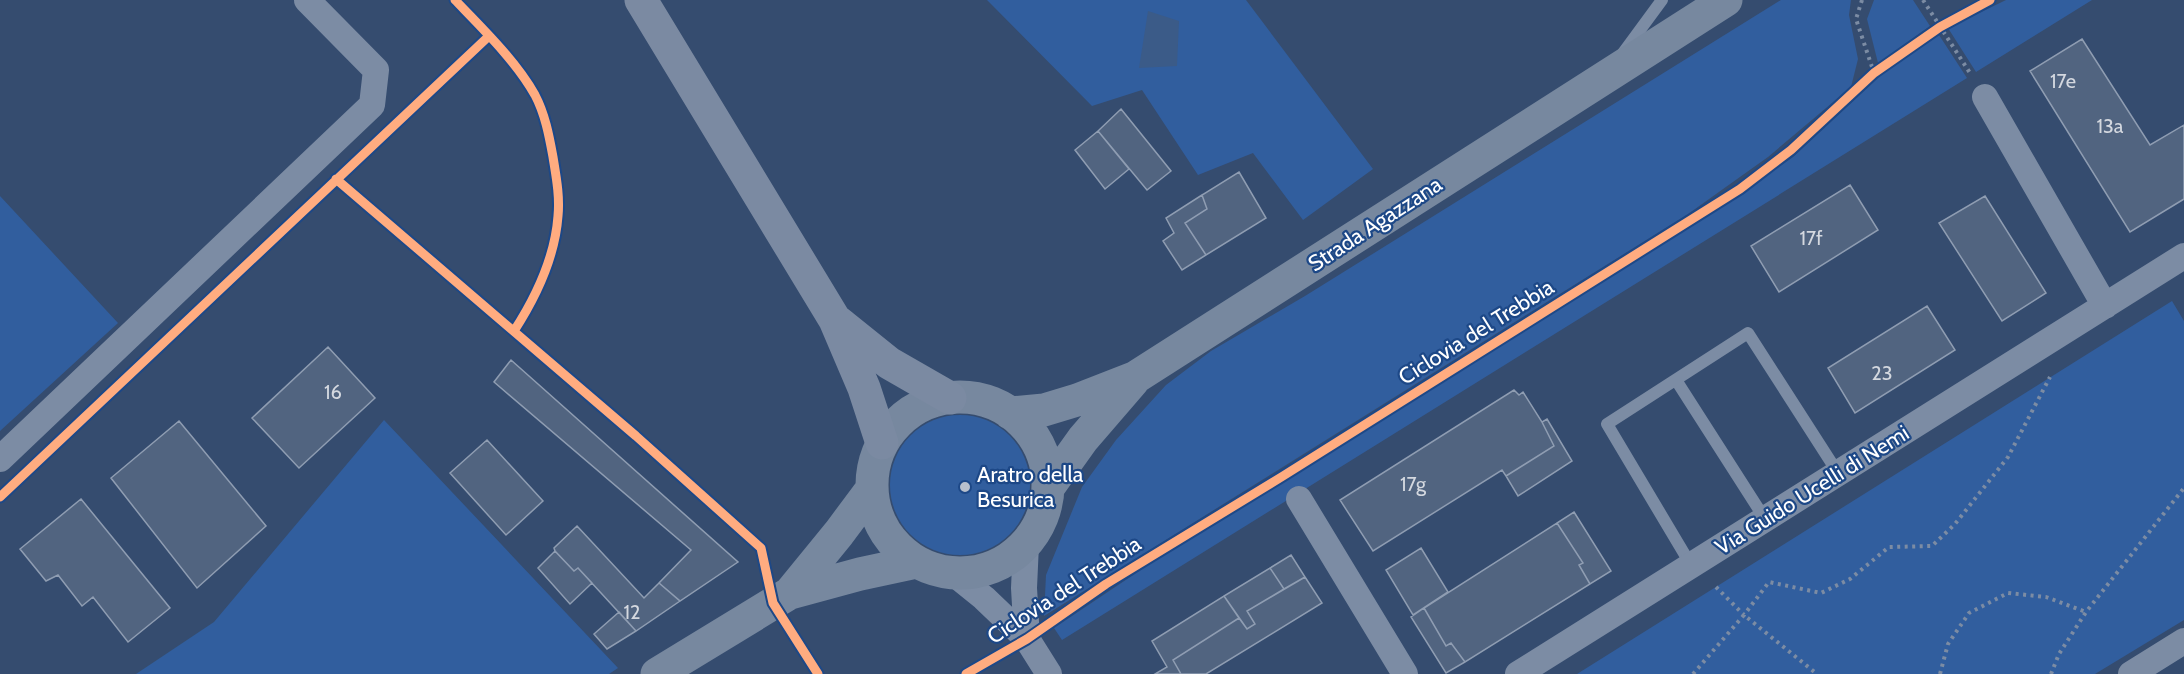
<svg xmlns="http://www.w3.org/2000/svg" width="2184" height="674" font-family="Cabin,sans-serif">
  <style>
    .green { fill: #315e9e }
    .water { fill: #3b5b88 }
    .building { fill: #516480; stroke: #8f9db2; stroke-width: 1.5 }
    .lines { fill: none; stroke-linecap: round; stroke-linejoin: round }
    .path { stroke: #7c8ca4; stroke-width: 4; stroke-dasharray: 3 4.5; stroke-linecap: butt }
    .service { stroke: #7c8ca4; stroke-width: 12 }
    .minor { stroke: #7c8ca4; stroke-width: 26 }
    .secondary { stroke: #77889f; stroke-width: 33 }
    .primary { stroke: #7b8aa2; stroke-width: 33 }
    .cycleway-casing { stroke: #1d4887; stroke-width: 13 }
    .cycleway { stroke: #ffac80; stroke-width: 9 }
    .poi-dot { fill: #b8c0cd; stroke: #1d4887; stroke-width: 2 }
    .labels { text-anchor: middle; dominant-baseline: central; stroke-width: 4.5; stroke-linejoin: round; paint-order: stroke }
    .number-label { font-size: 20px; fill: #d4d8df }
    .street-label { font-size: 22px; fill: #fff; stroke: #1d4887 }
    .poi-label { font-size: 22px; fill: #fff; stroke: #1d4887; text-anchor: start }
  </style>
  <rect width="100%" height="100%" fill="#354c6f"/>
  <!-- green -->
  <path class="green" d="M987,0H1246L1373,169L1303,220L1253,153L1198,175L1142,90L1092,106Z
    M1781,0H1851L1849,15L1858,59L1851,87L1768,157L1688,214L1044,616L1046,575L1082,487L1116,440L1166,385L1211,351L1305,296Z
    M1874,0H1913L1930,26L1878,63L1867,19Z
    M2006,0H2092L1976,72L1948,28Z
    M1939,35L1967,78L1062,640L1054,628L1163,555L1699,221L1793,157L1880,76Z
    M0,196L118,323L0,431Z
    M2172,301L2184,321V620L2095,674H1577Z
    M890 485a70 70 0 1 1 140 0a70 70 0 1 1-140 0Z
    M384,420L618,668L609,674H136L214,622Z"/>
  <!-- water -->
  <path class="water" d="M1148,11L1179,21L1177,66L1139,68Z"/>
  <!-- building -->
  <path class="building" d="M2082,39L2150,145L2184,125V199L2130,232L2030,71Z
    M1121,109L1171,171L1147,190L1098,131Z
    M1098,131L1129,169L1105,189L1075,150Z
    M1239,172L1266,218L1206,255L1185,223L1207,209L1202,195Z
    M1850,185L1878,230L1779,292L1751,246Z
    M1202,195L1207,209L1185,223L1206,255L1182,270L1163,241L1174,233L1166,218Z
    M1985,196L2046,293L2002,321L1939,223Z
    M1927,306L1955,350L1855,413L1828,368Z
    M328,347L375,398L299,468L252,418Z
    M511,360L738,562L680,601L659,583L691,550L494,382Z
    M1514,390L1519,395L1523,392L1542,422L1554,446L1506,476L1502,470L1373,551L1340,500Z
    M1547,419L1572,461L1518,496L1506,476L1554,446L1542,422Z
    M179,421L266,526L197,588L111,478Z
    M487,440L543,501L506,535L450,473Z
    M81,499L170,608L128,642L93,597L82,606L58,575L46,581L20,549Z
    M1574,512L1611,571L1590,584L1579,565L1583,563L1557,523Z
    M1557,523L1583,563L1579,565L1590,584L1465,662L1451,643L1446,646L1424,608Z
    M577,526L644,598L659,583L680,601L636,631L578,568L574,571L555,551L554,548Z
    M1421,548L1448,592L1413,615L1386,570Z
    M555,551L574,571L578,568L592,583L570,604L538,568Z
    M1291,555L1305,577L1284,589L1270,568Z
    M1270,568L1284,589L1247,611L1255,624L1247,629L1224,596Z
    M1305,577L1322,603L1206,674H1181L1173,660L1239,618L1247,629L1255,624L1247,611Z
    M1224,596L1239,618L1173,660L1181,674H1155L1167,667L1152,641Z
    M1424,608L1446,646L1451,643L1465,662L1446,673L1411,617Z
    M619,612L636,631L607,649L594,634Z"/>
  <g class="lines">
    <!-- path -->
    <path class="path" d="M1862,0L1856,19L1874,73
      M1923,0L1970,73
      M1716,587L1744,615L1769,582L1821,593L1850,579L1889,547L1932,546L1955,524L2008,457L2050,377
      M1693,674L1744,615L1817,674
      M1940,674L1948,644L1969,613L2008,593L2046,597L2086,612
      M2051,674L2059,654L2086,612L2184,488"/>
    <!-- service -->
    <path class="service" d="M1623,53L1662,0
      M1676,380L1765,519
      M1691,565L1607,424L1748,333L1838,473"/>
    <!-- minor -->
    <path class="minor" d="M1985,97L2105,306
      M0,459L372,105L376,70L307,0
      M1299,499L1405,674
      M1026,544L1024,588L1027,639
      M953,573L984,598L1027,639L1049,674
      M1518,674L2184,256
      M2131,674L2184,641"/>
    <!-- secondary -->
    <path class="secondary" d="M872 485a88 88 0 1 1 176 0a88 88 0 1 1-176 0Z
      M1010,413L1044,410L1077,400L1136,377L1726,0
      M1048,488L1083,439L1133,381
      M790,593L839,533L871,490
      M657,674L790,593L860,574L916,562"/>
    <!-- primary -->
    <path class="primary" d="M641,0L835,320L864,388L882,443
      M838,322L889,363L950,398"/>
    <!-- cycleway casing -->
    <g class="cycleway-casing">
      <path id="cycleway" d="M455,0C482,28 516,61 535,95C545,114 549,135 553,157C556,176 560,196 558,216C555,257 536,297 514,331
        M336,179L636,436L761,548L773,603L818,674
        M0,497L489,36
        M966,674L1027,639L1106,584L1283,476L1740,189L1791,150L1874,73L1940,27L1990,0"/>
    </g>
    <!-- cycleway -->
    <use href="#cycleway" class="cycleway"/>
  </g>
  <!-- markers -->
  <circle class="poi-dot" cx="965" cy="487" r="6"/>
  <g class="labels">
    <!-- number labels -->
    <g class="number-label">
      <text x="2063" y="81">17e</text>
      <text x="2110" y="126">13a</text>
      <text x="1811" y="238">17f</text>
      <text x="1882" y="373">23</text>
      <text x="333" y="392">16</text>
      <text x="1413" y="484">17g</text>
      <text x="632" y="612">12</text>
    </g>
    <!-- street labels -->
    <g class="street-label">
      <text transform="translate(1375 224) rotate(-33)">Strada Agazzana</text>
      <text transform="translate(1476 332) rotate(-32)">Ciclovia del Trebbia</text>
      <text transform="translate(1812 490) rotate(-32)">Via Guido Ucelli di Nemi</text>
      <text transform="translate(1064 590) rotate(-33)">Ciclovia del Trebbia</text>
    </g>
    <!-- poi labels -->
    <g class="poi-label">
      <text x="977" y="474">Aratro della<tspan x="977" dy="25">Besurica</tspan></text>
    </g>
  </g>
</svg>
